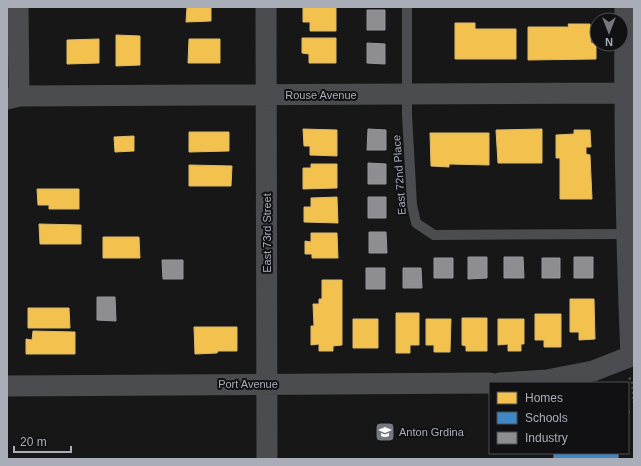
<svg xmlns="http://www.w3.org/2000/svg" width="641" height="466" font-family="Arial,sans-serif">
  <style>
    .homes { fill: #f2c14e; stroke: #dcbb6e }
    .schools { fill: #3f88c5; stroke: #5e93c1 }
    .industry { fill: #8d8d92; stroke: #95979d }
    .lines { fill: none; stroke-linecap: round; stroke-linejoin: round }
    .path { stroke: #4d4e52; stroke-width: 2.5; stroke-dasharray: 2 3; stroke-linecap: butt }
    .service { stroke: #4b4c50; stroke-width: 10 }
    .minor { stroke: #4b4c50; stroke-width: 21 }
    .labels { text-anchor: middle; dominant-baseline: central; stroke-width: 4; stroke-linejoin: round; paint-order: stroke }
    .street-label { font-size: 11px; fill: #a8adb8; stroke: #111113 }
    .poi-label { font-size: 11px; fill: #a8adb8; stroke: #111113; text-anchor: start }
  </style>
  <rect width="100%" height="100%" fill="#171717"/>
  <!-- homes -->
  <path class="homes" d="M187,7H211V21L186,22Z
    M303,7H336V31H310V22H303Z
    M455,23H475V29H516V59H455Z
    M568,24H590L591,43H596V59L528,60V27H569Z
    M116,35L140,36V65L116,66Z
    M302,38H336V63H309V54L302,53Z
    M99,39V63L67,64V40Z
    M189,39H220V63H188Z
    M303,129L337,130V156L310,155V146H304Z
    M542,129V163H498L496,130Z
    M574,130H590L591,147H586V154L590,155L592,199H560V158H556V135L574,134Z
    M189,132H229V151L189,152Z
    M430,133H489V165L449,164V167L431,166Z
    M134,136V151L115,152L114,137Z
    M311,164H337V188L303,189V168H311Z
    M189,165L232,166L231,186H189Z
    M37,189H79V209H49V205H38Z
    M337,197L338,223L304,222V207H311V198Z
    M39,224L81,225V244H40Z
    M311,233H337L338,258H312V254H305V241L311,242Z
    M103,237H139L140,258H103Z
    M322,280H342V345L333,346V351H319V344L311,345V326H314L313,304H319V299H322Z
    M570,299H594L595,339L579,340V332H570Z
    M28,308H69L70,328H28Z
    M396,313H419V345H410V353H396Z
    M535,314H561V347H544V340H535Z
    M462,318H487V351H466V346L462,345Z
    M353,319H378V348H353Z
    M426,319H451L450,352H434V345H426Z
    M498,319H524V344H521V351H508V344L498,345Z
    M194,327H237V351H218L217,353L195,354Z
    M33,331L75,332V354H26V339L32,340Z"/>
  <!-- schools -->
  <path class="schools" d="M554,453H618V459H554Z"/>
  <!-- industry -->
  <path class="industry" d="M367,10H385V30H367Z
    M367,43L385,44V64L367,63Z
    M368,129L386,130V150H367Z
    M368,163L386,164V184H368Z
    M368,197H386V218H368Z
    M369,232H386L387,253H369Z
    M468,257H487V278L468,279Z
    M504,257H523L524,278H504Z
    M574,257H593V278H574Z
    M434,258H453V278H434Z
    M542,258H560V278H542Z
    M162,260H183V279H163Z
    M366,268H385V289H366Z
    M403,268H421L422,288H403Z
    M97,297H115L116,321L97,320Z"/>
  <g class="lines">
    <!-- path -->
    <path class="path" d="M629,378L632,381L634,403
      M628,412H634"/>
    <!-- service -->
    <path class="service" d="M407,7V115L412,205L416,223L434,235L626,234"/>
    <!-- minor -->
    <path class="minor" d="M18,7L19,96
      M266,7L267,459
      M625,7C624,124 626,240 631,356
      M7,99L19,96L624,93
      M500,383L547,380L593,371L634,355
      M7,386L490,383"/>
  </g>
  <!-- icons -->
  <defs>
    <g id="school-square" transform="scale(1)"><rect x="-9" y="-9" width="18" height="18" rx="4" fill="#757880" stroke="#111113"/><path d="M0-5L7-2L0 1L-7-2ZM-4 1L0 2.5L4 1V4Q0 6-4 4Z" fill="#fff"/></g>
  </defs>
  <g fill-rule="evenodd">
    <use href="#school-square" x="385" y="432"/>
  </g>
  <g class="labels">
    <!-- street labels -->
    <g class="street-label">
      <text x="321" y="95">Rouse Avenue</text>
      <text transform="translate(399 175) rotate(-94)">East 72nd Place</text>
      <text transform="translate(267 233) rotate(-90)">East 73rd Street</text>
      <text x="248" y="384">Port Avenue</text>
    </g>
    <!-- poi labels -->
    <g class="poi-label">
      <text x="399" y="432">Anton Grdina</text>
    </g>
  </g>
  <!-- border -->
  <rect width="641" height="466" fill="none" stroke="#a8adb8" stroke-width="16"/>
  <!-- legend -->
  <rect x="489" y="382" width="140" height="72" fill="#111113" stroke="#4d4f55"/>
  <rect x="497" y="392" width="20" height="12" fill="#f2c14e" stroke="#4d4f55"/>
  <text x="525" y="402" font-size="12" fill="#a8adb8">Homes</text>
  <rect x="497" y="412" width="20" height="12" fill="#3f88c5" stroke="#4d4f55"/>
  <text x="525" y="422" font-size="12" fill="#a8adb8">Schools</text>
  <rect x="497" y="432" width="20" height="12" fill="#8d8d92" stroke="#4d4f55"/>
  <text x="525" y="442" font-size="12" fill="#a8adb8">Industry</text>
  <!-- north arrow -->
  <g transform="translate(609 32) rotate(180)"><circle r="19" fill="#111113" stroke="#4d4f55"/>
  <path d="M0-3L7 15L0 10L-7 15Z" fill="#757880"/>
  <text y="-6" font-size="11" font-weight="bold" text-anchor="middle" fill="#a8adb8">N</text>
  </g>
  <!-- scale -->
  <path d="M14 446v6h57v-6" fill="none" stroke="#a8adb8" stroke-width="2"/>
  <text x="20" y="446" font-size="12" fill="#a8adb8" stroke="#111113" stroke-width="3" paint-order="stroke">20 m</text>
</svg>
